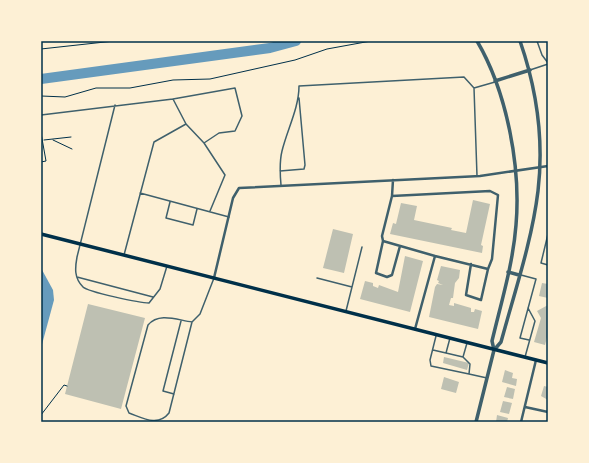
<svg xmlns="http://www.w3.org/2000/svg" width="589" height="463" font-family="'Space Grotesk',sans-serif">
  <style>
    .water { fill: #669bbc }
    .lines { fill: none; stroke-linecap: round; stroke-linejoin: round }
    .river { stroke: #669bbc; stroke-width: 10 }
    .building { fill: #bec0b2 }
    .path { stroke: #003049; stroke-width: 1 }
    .service { stroke: #3f606c; stroke-width: 1.5 }
    .minor { stroke: #3f606c; stroke-width: 2.5 }
    .tertiary { stroke: #3f606c; stroke-width: 3.5 }
    .secondary { stroke: #003049; stroke-width: 3.5 }
    .neatline { fill: none; stroke: #003049; stroke-width: 1.5 }
  </style>
  <rect width="100%" height="100%" fill="#fdf0d5"/>
  <!-- water -->
  <path class="water" d="M41,268L53,290L54,300L41,348Z"/>
  <g class="lines">
    <!-- river -->
    <path class="river" d="M41,79L270,48L296,41"/>
  </g>
  <!-- building -->
  <path class="building" d="M473,200L490,204L481,245L483,246L482,253L390,234L393,223L396,224L401,203L417,206L414,220L452,228L451,230L466,233Z
    M333,229L353,234L344,273L323,268Z
    M405,256L423,261L410,312L360,299L365,281L373,283V286L378,288L379,285L398,292Z
    M441,266L460,270L459,278L455,283L453,298H451L449,305L454,306V303L471,308V312H474L475,309L482,311L478,329L429,317L435,287L437,284L443,285L438,283L439,281L437,280Z
    M542,283L548,284V298L539,296Z
    M88,304L145,318L121,409L65,394Z
    M548,305V333L545,345L534,342L541,318L537,311Z
    M444,357L469,363L467,370L443,363Z
    M505,370L513,373L512,378L517,379L516,386L502,382Z
    M444,377L459,382L456,393L441,389Z
    M544,386L548,387V400L541,396Z
    M507,387L515,389L513,399L504,397Z
    M503,401L512,403L509,414L500,412Z
    M497,415L508,418L507,422H496Z"/>
  <g class="lines">
    <!-- path -->
    <path class="path" d="M41,49L114,41
      M41,96L65,97L96,88H130L173,80L210,79L295,60L327,49L371,41
      M41,133L46,161L41,162
      M44,140L71,137
      M53,140L72,149
      M41,415L64,385L67,386"/>
    <!-- service -->
    <path class="service" d="M537,41L542,55L548,63
      M530,70L548,64
      M474,88L477,176
      M173,99L186,124L204,143L225,175L210,211
      M115,105L77,257C75,268 74,278 83,287C88,292 140,303 149,303L160,289L167,266
      M41,115L173,99L235,88L242,116L235,131L219,133L204,143
      M280,171L304,169L305,165L299,98
      M281,185C280,174 279,163 282,151C287,130 299,108 299,86L464,77L474,88L495,82
      M140,193L229,217
      M170,202L166,218L193,225L197,209
      M548,234L541,263L548,265
      M124,255L154,142L186,124
      M521,275L536,279L520,338L529,340
      M77,277L153,297
      M317,278L352,287
      M346,311L362,247
      M192,322C177,320 159,312 148,325L126,406L129,413C143,418 158,427 169,413L192,322L200,314L214,278
      M436,336L430,360L431,366L469,374
      M450,338L446,353L463,357L467,343
      M433,350L446,353
      M463,357L470,364L469,374L487,378
      M525,357L535,321L528,308
      M174,394L163,391L181,321"/>
    <!-- minor -->
    <path class="minor" d="M393,180L392,196L490,191L498,195L492,259L488,269L435,256L415,329
      M392,196L382,236L383,241L435,256
      M383,241L376,273L387,277L392,275L400,246
      M471,264L466,295L481,300L488,269
      M214,278L233,198L239,188L480,176L548,166
      M525,407L548,412
      M521,422L536,360"/>
    <!-- tertiary -->
    <path class="tertiary" d="M477,41C507,92 521,167 516,225C513,264 501,303 492,341L494,350
      M495,81L530,70
      M508,272L519,275
      M476,422L494,350L501,342C514,294 532,241 538,191C544,140 537,90 520,41"/>
    <!-- secondary -->
    <path class="secondary" d="M41,234L548,363"/>
  </g>
  <!-- border -->
  <rect width="589" height="463" fill="none" stroke="#fdf0d5" stroke-width="84"/>
  <rect x="42" y="42" width="505" height="379" class="neatline"/>
</svg>
